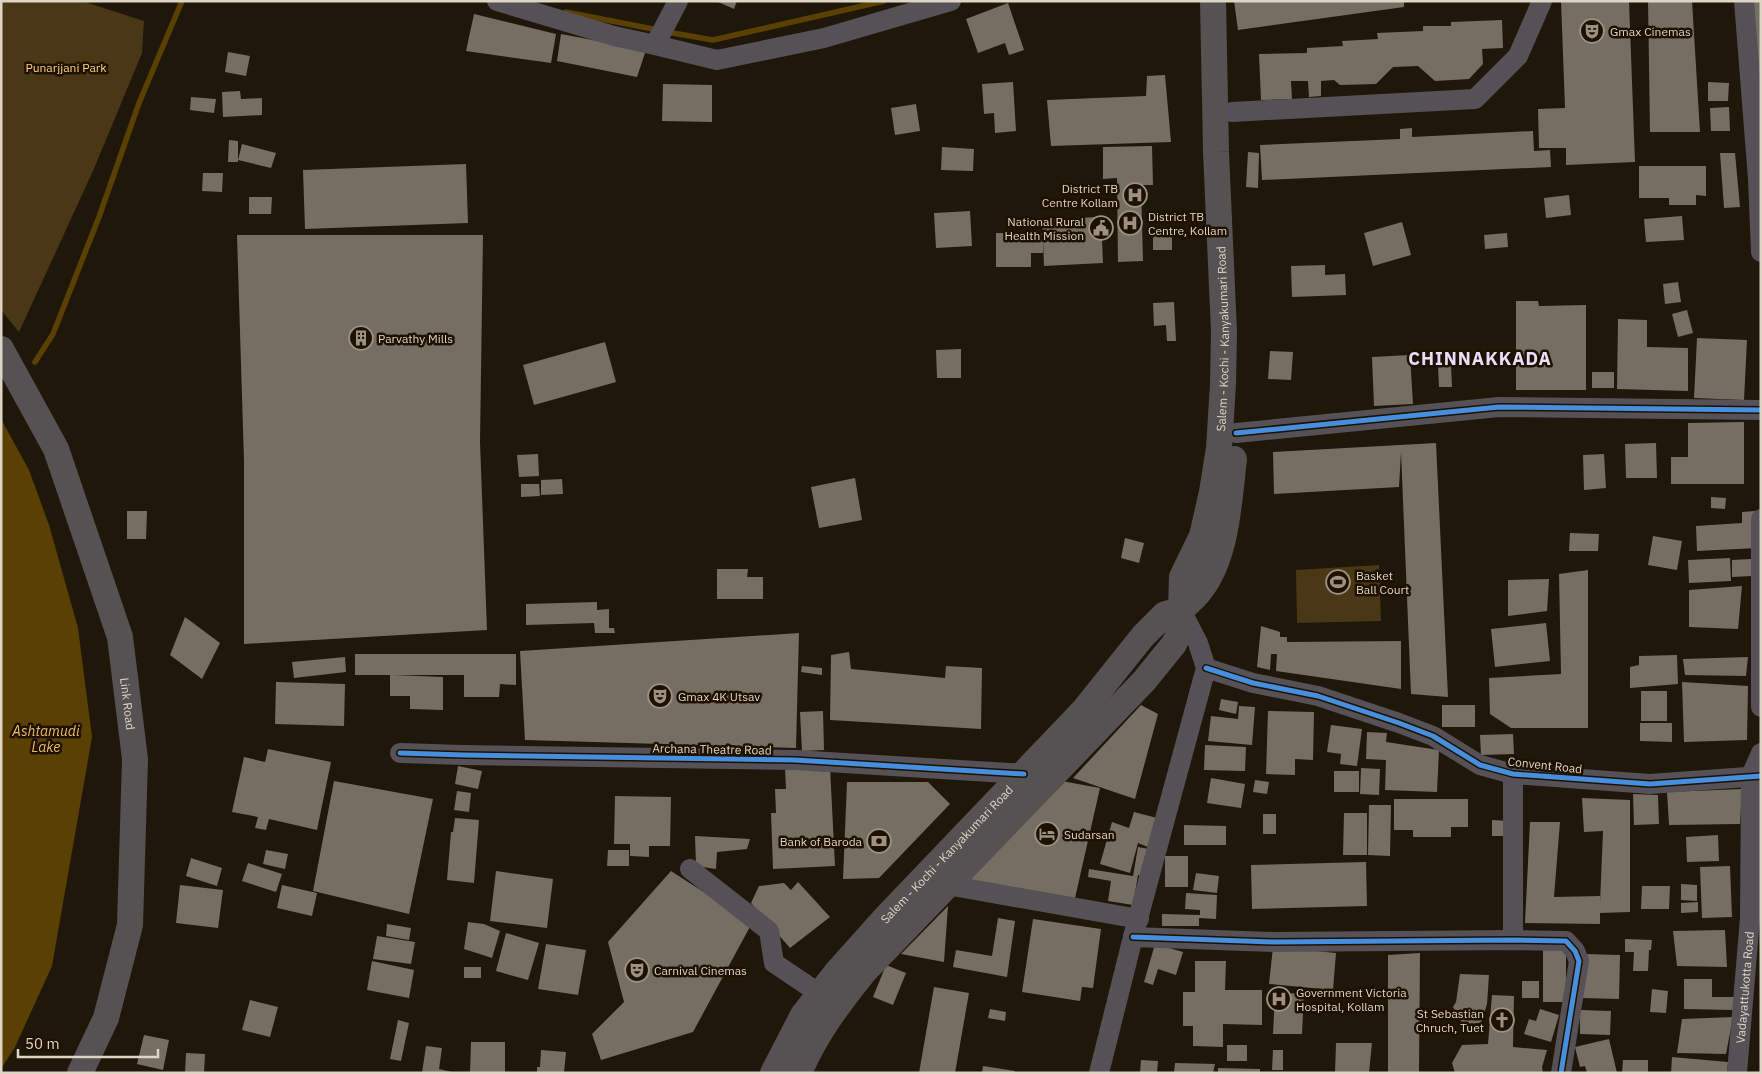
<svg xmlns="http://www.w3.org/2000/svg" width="1762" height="1074" font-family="'IBM Plex Sans',sans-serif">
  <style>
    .green { fill: #493715 }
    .water { fill: #5b4004 }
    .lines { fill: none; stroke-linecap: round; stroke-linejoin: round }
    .stream { stroke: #5b4004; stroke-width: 5.5 }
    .building { fill: #756e62 }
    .minor { stroke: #555156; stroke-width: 20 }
    .major { stroke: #565152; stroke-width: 26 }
    .cycleway-casing { stroke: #1e1100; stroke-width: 8 }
    .cycleway { stroke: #468fdf; stroke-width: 5 }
    .labels { text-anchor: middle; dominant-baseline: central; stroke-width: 5; stroke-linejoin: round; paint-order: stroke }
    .poi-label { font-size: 12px; fill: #ded5c5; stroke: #1e1100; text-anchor: start }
    .park-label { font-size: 12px; fill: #ffd17f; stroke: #1e1100 }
    .street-label { font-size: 12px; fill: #ded5c5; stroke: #1e1100 }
    .water-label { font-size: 14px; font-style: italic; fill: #e9bc6b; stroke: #1e1100 }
    .district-label { font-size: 18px; font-weight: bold; letter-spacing: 1px; fill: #e8defa; stroke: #1e1100 }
  </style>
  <rect width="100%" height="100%" fill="#1f1709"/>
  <!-- green -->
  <path class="green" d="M1,1H82L144,21L142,53L93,171L19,332L1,310Z
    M1379,565L1381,621L1297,623L1296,570Z"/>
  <!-- water -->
  <path class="water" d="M1,419L29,470L49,525L78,628L92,737L52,966L15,1047L1,1069Z"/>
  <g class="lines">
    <!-- stream -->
    <path class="stream" d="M566,12L658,30
      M667,32L713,40L884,1
      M35,362L53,334L99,217L139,103L182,1"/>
  </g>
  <!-- building -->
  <path class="building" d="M716,1H737L734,9Z
    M1234,1H1404V7L1238,30Z
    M1561,1H1629L1635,162L1566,165V148H1539L1538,109L1565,108Z
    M1648,1H1692L1700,132H1650Z
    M1752,1H1761V94Z
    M1008,3L1024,50L1009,55L1005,43L978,53L966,19Z
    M474,14L556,34L551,63L466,51Z
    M1502,20L1503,48L1482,49L1483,64L1469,79L1435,81L1418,66L1393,67L1376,84L1340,85L1334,80L1321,81V96L1309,97L1308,81H1291L1292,99L1261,100L1259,54L1307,53V48L1343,46L1342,41L1378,39L1377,33L1423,31V26H1451V22Z
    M561,34L646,50L637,77L557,61Z
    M228,52L250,56L246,76L225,72Z
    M1165,75L1171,142L1051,146L1047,100L1146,96L1147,76Z
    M1013,82L1016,131L995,133L994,113L984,114L982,84Z
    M1708,82L1729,83L1728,101H1708Z
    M663,84L712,85V122L662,121Z
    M240,91L241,99L262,98V115L223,117L222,92Z
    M191,97L216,99L214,113L190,110Z
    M916,104L920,131L895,135L891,108Z
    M1729,107L1730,131H1711L1710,108Z
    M1412,128V137L1533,131L1534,151L1550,150L1551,167L1262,180L1260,145L1400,139V129Z
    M229,140L238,141V162H228Z
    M242,144L276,153L271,168L238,160Z
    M1152,146L1153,185H1141L1143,261L1118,262L1117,178L1103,179V147Z
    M942,147L974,149L973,171L941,170Z
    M1248,152L1259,153L1258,188L1246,187Z
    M1720,153H1735L1740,207L1724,208Z
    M466,164L468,223L305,229L303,170Z
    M1639,166H1706V196L1696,195V205H1669V198H1639Z
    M203,173H223L222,192L202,191Z
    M1569,195L1571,215L1546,218L1544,198Z
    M249,197H272L271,214H249Z
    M970,211L972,246L936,248L934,213Z
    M1682,216L1684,240L1646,242L1644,219Z
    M1101,217L1103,263L1044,266L1043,240V253H1031V267H996V233H1043L1042,219Z
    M1402,222L1411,255L1373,266L1364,233Z
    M1153,228H1172V250H1153Z
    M1507,233L1508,247L1485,249L1484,235Z
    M237,235H483L480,442L487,630L244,644V461Z
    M1325,265V275L1345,274L1346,295L1292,297L1291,266Z
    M1678,282L1681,302L1665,304L1663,284Z
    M1516,301H1538L1539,306L1586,305V390H1516Z
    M1174,302L1176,341H1167L1166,325L1154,326L1153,303Z
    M1687,310L1693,333L1678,337L1672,314Z
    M1618,319L1647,320V347L1688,348V391L1617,389Z
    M1697,338L1747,340L1744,400L1694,398Z
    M605,342L616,382L534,405L523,365Z
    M961,349V378H937L936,350Z
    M1270,351L1293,352L1291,380L1268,379Z
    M1410,355L1413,404L1374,406L1372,357Z
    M1451,365L1452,387H1439L1438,366Z
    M1592,372H1614V388H1592Z
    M1744,422V484H1671V457H1688V423Z
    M1436,443L1448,697L1411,694L1401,452L1399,487L1274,494L1273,452Z
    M1656,443L1657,478H1626L1625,444Z
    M538,454L539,476L519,477L517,455Z
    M1604,454L1606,488L1584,490L1583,455Z
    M855,478L862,520L819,528L811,487Z
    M562,479L563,494L541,495V480Z
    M521,484H539L540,496L521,497Z
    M1711,497L1726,498L1725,509L1711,508Z
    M127,511H147L146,539H127Z
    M1755,511L1757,548L1697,551L1696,526L1742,523V512Z
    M1570,533L1599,534L1598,551H1569Z
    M1653,536L1682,541L1677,570L1648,565Z
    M1125,538L1144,543L1139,563L1121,558Z
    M1730,558L1731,581L1689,583L1688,560Z
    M1751,559L1752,576L1732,577V560Z
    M717,569H748L747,577H763V599H717Z
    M1588,570V728H1511L1490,714L1489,678L1561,674L1559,574Z
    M1549,579L1547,611L1508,616V580Z
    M1742,586L1738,629L1689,627V590Z
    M597,602V610L609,609V628H614L615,633H595L594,623L526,625V604Z
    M185,617L220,643L202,679L170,655Z
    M1546,623L1550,661L1495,667L1491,629Z
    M1261,626L1280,632V637H1287V642L1401,641V689L1276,671L1277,654H1271L1270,670L1257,667Z
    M799,633L796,748L525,740L520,651Z
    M849,652L851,669L945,678L946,666L982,668L981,729L830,720L831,655Z
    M355,654H516V685L500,684L499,697H464V675H394L443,677V710L410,709V696H390V675H355Z
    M1677,655L1678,684L1630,688V667L1639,665V656Z
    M345,657L346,672L294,678L292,662Z
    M1748,657L1746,676L1685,675L1683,659Z
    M802,666L822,668V675L801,672Z
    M276,682L345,684L344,726L275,724Z
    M1682,682L1748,686L1747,740L1684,742Z
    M1641,691H1667V721H1641Z
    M1221,699L1238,702L1236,714L1219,710Z
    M1141,705L1158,714L1135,799L1073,778Z
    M1442,705H1475V727H1442Z
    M1239,706L1255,707L1252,745L1208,741L1211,716L1238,719Z
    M823,711L824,750L802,751L800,712Z
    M1268,711L1314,712L1313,760L1295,759V775L1266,774Z
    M1640,723H1672V742L1640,741Z
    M1331,725L1362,729L1357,766L1340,764L1341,754L1327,752Z
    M1367,732L1387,733L1386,742L1439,750L1437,792L1385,790L1386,760L1366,759Z
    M1513,734L1514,754L1481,755L1480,735Z
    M1205,745L1246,747L1245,771L1204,770Z
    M268,749L331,762L317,830L269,819L266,830L255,828L258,817L232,812L244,757L265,762Z
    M458,766L482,771L478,789L455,784Z
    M830,767L835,866L773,869L771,813H776L775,789H786L785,769Z
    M1361,768L1380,769L1379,795L1360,794Z
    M1334,771H1359V792H1334Z
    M1211,778L1245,784L1241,808L1207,803Z
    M1056,780L1100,788L1075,898L962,880Z
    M1255,780L1269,782L1267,794L1253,792Z
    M334,781L433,799L409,914L313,891Z
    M847,782H928L950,804L879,878L843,879Z
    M1742,789L1740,824L1669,825L1667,792Z
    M457,791L471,793L469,812L454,810Z
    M1633,794L1658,795L1659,824L1634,825Z
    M615,796L671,797L670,846H649V857L630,856V844H614Z
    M1582,798L1630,800V912L1600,913V924L1525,923L1530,822H1560L1554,897L1600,896V903L1603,831L1584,832Z
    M1394,799H1468V827H1451V837H1413V830H1394Z
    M1369,805H1391L1390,856L1368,855Z
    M1134,812L1157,818L1148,847L1138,843L1130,873L1100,864L1112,822L1129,828Z
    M1344,813H1367V855H1343Z
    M1263,814H1276V834H1263Z
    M455,818L479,820L474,883L447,880L451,832H453Z
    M1492,820L1509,821L1508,836H1492Z
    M1184,825L1226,826V845H1184Z
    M1718,835L1719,861L1687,862L1686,837Z
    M695,836L750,839L747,849L717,852L716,869L696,866Z
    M1138,847L1149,849L1144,877L1138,875L1133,905L1108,901L1111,881L1088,877L1089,869L1133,876Z
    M266,850L288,854L285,869L263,864Z
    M608,850H629V866H607Z
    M1165,856H1188V887H1165Z
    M191,858L222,868L217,886L186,876Z
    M1366,862L1367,906L1252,909L1251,865Z
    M248,863L282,874L276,892L242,881Z
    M1730,866L1732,917L1702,918L1700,867Z
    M496,871L553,879L547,928L490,921Z
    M671,871L752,923L693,1032L601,1060L592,1034L624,1002L608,942Z
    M1196,873L1219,876L1217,893L1193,890Z
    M798,882L830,917L790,948L751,903L759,886L784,883L791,890Z
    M1681,884L1697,885V901L1681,900Z
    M180,885L223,890L218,928L176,923Z
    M282,885L317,893L312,916L277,908Z
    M1642,886H1670L1669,909H1641Z
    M1186,893L1217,895L1216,919L1199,918V926H1162V914L1200,915V910L1185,909Z
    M1698,902V912L1681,913V903Z
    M948,906L944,962L901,954Z
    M998,918L1015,921L1007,977L953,967L956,950L992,956Z
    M1033,919L1101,929L1093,988L1082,987L1080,1001L1022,992Z
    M468,922L484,924L500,931L492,958L464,949Z
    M387,924L411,928L409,940L386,936Z
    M1725,930L1727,967L1677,966L1673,931Z
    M506,933L539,943L528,980L496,971Z
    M377,936L415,942L411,964L373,959Z
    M1625,939L1652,940L1651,950H1649L1648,971H1633L1634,952H1625Z
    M546,944L586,950L578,995L538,989Z
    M1155,944L1183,952L1176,975L1158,969L1153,985L1144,982Z
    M1273,947L1336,953L1333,990L1269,984Z
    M1543,948H1566V1002H1543Z
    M1420,953L1419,1073H1388V955Z
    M1584,954L1620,955L1619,999L1582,998Z
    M372,961L414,970L409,998L367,990Z
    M1195,961H1226L1225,990H1262V1025L1223,1024V1047L1193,1046V1026H1183V992H1195Z
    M886,965L906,973L893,1005L873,997Z
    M464,967H481V978H464Z
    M1460,974L1489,975L1487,1004L1481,1023L1462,1024L1453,1007L1456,1002Z
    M1684,979H1712V997H1734V1010L1684,1009Z
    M1522,981H1539V998H1522Z
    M934,987L969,993L955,1073H919Z
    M1652,989L1668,991L1666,1013L1650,1012Z
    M1304,993L1302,1034H1273L1275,994Z
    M1492,995L1514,996L1513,1047L1547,1050L1542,1067L1543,1073H1455L1452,1063L1462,1045L1488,1044Z
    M250,1000L278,1007L270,1037L242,1030Z
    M990,1009L1006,1012L1005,1021L988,1018Z
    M1540,1009L1559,1015L1551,1042L1524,1034L1529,1019L1536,1021Z
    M1580,1010L1611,1011L1610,1035L1580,1034Z
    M1733,1017L1726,1054L1677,1053L1682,1019Z
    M398,1020L409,1023L401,1061L390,1059Z
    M144,1035L169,1040L163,1070L137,1064Z
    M1609,1039L1617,1073H1587L1585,1066L1580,1067L1575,1047Z
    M471,1042H505V1073H470Z
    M1336,1043H1372L1369,1073H1335Z
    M1227,1045H1247V1061H1227Z
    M426,1046L442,1048L439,1069L456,1073H422Z
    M541,1050L566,1052L564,1073H537V1067H540Z
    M1273,1050H1283V1070H1272Z
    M186,1053L205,1054L204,1073H185Z
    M1672,1057L1728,1062L1727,1073H1671Z
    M1141,1060L1158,1061L1157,1073H1140Z
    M1623,1060H1648V1073H1622Z
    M1175,1063L1215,1064L1213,1073H1174Z
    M983,1066L1015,1071V1073H982Z
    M1218,1068L1260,1069V1073H1218Z"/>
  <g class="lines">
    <!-- minor -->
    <g class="minor">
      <path d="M497,1L614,36L655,45L678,1"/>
      <path d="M1744,1L1758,179L1761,252"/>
      <path d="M655,45L717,60L824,38L951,1"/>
      <path d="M1232,112L1475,99L1518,56L1542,1"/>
      <path d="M1236,433L1499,407L1761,410"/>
      <path d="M1761,519V707"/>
      <path d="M1206,668L1253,683L1318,696L1399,723L1433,736L1480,765L1513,774L1650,784L1761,776"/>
      <path d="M400,753L464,755L795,760L1024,774"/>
      <path d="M690,869L769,931L774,963L820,994"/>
      <path d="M947,885L1139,919"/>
      <path d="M1133,937L1274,942L1513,940L1566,941L1575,951L1579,961L1561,1073"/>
      <path d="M1513,940V774"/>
      <path d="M1099,1073L1133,937L1206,668L1198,643L1181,610"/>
      <path id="s1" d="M1737,1073L1750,918L1751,776L1761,753"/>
    </g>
    <!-- major -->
    <g class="major">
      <path id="s2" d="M1,349L56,449L120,637L135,759L130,925L106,1018L80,1073"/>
      <path id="s3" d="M773,1073L803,1015L836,973L887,916L1083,711L1143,636L1165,614L1181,610L1182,577L1202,536L1212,492L1219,448L1223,384L1224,332L1216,152L1213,1"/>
      <path d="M799,1073C815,1035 839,1003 864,972L1144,681L1174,644L1182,627L1181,610C1187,604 1195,598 1200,591C1227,557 1229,502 1234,459"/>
    </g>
    <!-- cycleway casing -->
    <g class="cycleway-casing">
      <path id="cycleway" d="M1236,433L1499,407L1761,410
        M1206,668L1253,683L1318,696L1399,723L1433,736L1480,765L1513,774L1650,784L1761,776
        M400,753L464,755L795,760L1024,774
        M1133,937L1274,942L1513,940L1566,941L1575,951L1579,961L1561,1073"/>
    </g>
    <!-- cycleway -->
    <use href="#cycleway" class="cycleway"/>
  </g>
  <!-- icons -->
  <defs>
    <g id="theatre-ring" transform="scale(1.25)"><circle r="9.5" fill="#1e1100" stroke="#9b9283" stroke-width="1.5"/><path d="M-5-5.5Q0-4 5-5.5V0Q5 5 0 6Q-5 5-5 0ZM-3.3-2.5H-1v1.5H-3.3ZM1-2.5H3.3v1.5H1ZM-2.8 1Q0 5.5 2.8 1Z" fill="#9b9283"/></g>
    <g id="hospital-ring" transform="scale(1.25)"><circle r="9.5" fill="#1e1100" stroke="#9b9283" stroke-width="1.5"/><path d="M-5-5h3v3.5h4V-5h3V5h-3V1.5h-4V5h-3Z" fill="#9b9283"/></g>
    <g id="civic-ring" transform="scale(1.25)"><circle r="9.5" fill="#1e1100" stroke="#9b9283" stroke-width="1.5"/><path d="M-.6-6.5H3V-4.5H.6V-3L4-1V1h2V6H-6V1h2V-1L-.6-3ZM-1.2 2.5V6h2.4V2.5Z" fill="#9b9283"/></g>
    <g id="building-ring" transform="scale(1.25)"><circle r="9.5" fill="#1e1100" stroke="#9b9283" stroke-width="1.5"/><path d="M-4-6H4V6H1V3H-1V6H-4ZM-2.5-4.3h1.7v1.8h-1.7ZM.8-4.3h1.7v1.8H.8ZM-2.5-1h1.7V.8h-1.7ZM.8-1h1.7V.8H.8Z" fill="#9b9283"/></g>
    <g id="stadium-ring" transform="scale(1.25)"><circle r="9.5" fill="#1e1100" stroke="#9b9283" stroke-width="1.5"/><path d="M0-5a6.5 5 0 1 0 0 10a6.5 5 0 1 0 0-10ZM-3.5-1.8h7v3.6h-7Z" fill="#9b9283"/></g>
    <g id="hotel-ring" transform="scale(1.25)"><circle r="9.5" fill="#1e1100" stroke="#9b9283" stroke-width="1.5"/><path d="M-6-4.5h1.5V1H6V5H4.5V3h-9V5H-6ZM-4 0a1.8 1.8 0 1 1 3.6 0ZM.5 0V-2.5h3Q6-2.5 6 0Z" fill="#9b9283"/></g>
    <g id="bank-ring" transform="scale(1.25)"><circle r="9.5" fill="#1e1100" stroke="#9b9283" stroke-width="1.5"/><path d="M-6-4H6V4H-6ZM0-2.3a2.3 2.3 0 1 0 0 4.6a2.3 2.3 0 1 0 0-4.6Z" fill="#9b9283"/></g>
    <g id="church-ring" transform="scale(1.25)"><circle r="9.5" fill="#1e1100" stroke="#9b9283" stroke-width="1.5"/><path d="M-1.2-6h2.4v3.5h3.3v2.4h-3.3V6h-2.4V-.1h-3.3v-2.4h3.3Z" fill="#9b9283"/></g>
  </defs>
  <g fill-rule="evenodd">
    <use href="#theatre-ring" x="1592" y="31"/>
    <use href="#hospital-ring" x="1135" y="195"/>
    <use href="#hospital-ring" x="1130" y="223"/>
    <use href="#civic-ring" x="1101" y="228"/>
    <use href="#building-ring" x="361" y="338"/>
    <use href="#stadium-ring" x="1338" y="582"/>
    <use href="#theatre-ring" x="660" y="696"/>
    <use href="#hotel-ring" x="1047" y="834"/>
    <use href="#bank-ring" x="879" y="841"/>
    <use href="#theatre-ring" x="637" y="970"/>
    <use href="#hospital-ring" x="1279" y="999"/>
    <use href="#church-ring" x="1502" y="1020"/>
  </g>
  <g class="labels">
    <!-- poi labels -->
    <g class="poi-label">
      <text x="1610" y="31">Gmax Cinemas</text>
      <text x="1118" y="188" text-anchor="end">District TB<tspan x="1118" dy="14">Centre Kollam</tspan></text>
      <text x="1148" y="216">District TB<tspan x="1148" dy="14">Centre, Kollam</tspan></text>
      <text x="1084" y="221" text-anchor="end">National Rural<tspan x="1084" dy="14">Health Mission</tspan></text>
      <text x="378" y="338">Parvathy Mills</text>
      <text x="1356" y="575">Basket<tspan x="1356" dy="14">Ball Court</tspan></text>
      <text x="678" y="696">Gmax 4K Utsav</text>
      <text x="1064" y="834">Sudarsan</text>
      <text x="862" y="841" text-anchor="end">Bank of Baroda</text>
      <text x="654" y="970">Carnival Cinemas</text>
      <text x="1296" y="992">Government Victoria<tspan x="1296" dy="14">Hospital, Kollam</tspan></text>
      <text x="1484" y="1013" text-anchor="end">St Sebastian<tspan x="1484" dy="14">Chruch, Tuet</tspan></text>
    </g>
    <!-- park labels -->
    <g class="park-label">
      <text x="66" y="67">Punarjjani Park</text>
    </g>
    <!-- street labels -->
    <g class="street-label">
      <text stroke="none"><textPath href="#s3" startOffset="900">Salem - Kochi - Kanyakumari Road</textPath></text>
      <text stroke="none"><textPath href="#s2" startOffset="380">Link Road</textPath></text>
      <text transform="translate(712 749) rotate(1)">Archana Theatre Road</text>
      <text transform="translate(1545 765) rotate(6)">Convent Road</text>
      <text stroke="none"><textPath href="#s3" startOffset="281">Salem - Kochi - Kanyakumari Road</textPath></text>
      <text stroke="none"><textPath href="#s1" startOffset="86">Vadayattukotta Road</textPath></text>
    </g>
    <!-- water labels -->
    <g class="water-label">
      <text x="46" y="731">Ashtamudi<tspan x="46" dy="16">Lake</tspan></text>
    </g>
    <!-- district labels -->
    <g class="district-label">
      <text x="1480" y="358">CHINNAKKADA</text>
    </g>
  </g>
  <!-- border -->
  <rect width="1762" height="1074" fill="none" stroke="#ded5c5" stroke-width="5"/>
  <!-- scale -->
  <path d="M18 1049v8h140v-8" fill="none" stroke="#ded5c5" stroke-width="2.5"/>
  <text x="25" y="1049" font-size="15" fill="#ded5c5" stroke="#1e1100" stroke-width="4" paint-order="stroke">50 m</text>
</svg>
